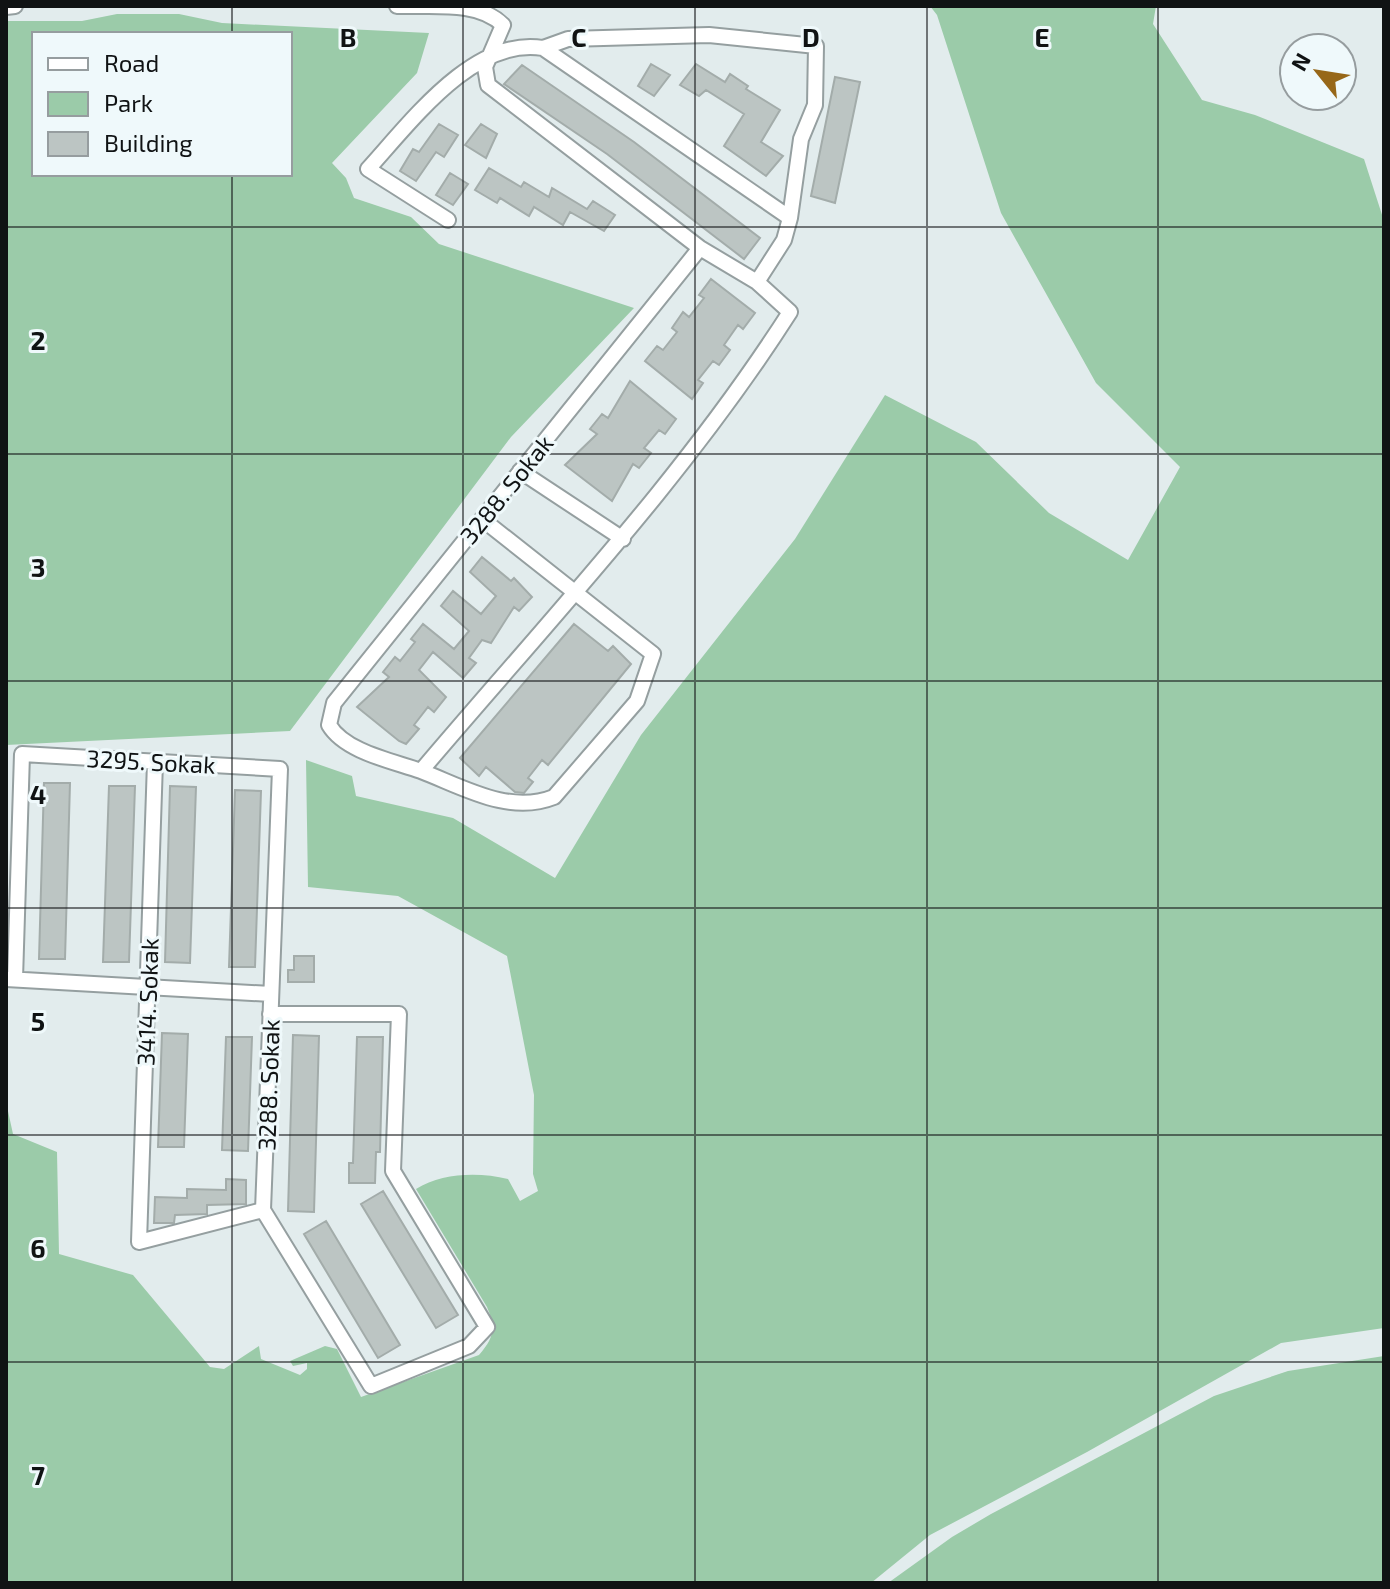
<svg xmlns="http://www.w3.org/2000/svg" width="1390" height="1589" font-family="'Exo 2',sans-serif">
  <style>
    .green { fill: #9bcba9; fill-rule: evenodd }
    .building { fill: #bcc5c3; stroke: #a3acaa; stroke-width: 2 }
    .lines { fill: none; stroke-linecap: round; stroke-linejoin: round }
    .minor-casing { stroke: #959fa0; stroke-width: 18 }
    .minor { stroke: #fff; stroke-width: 14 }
    .grid { fill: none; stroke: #101314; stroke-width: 2; stroke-opacity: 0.55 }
    .labels { text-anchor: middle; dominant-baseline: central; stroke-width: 6; stroke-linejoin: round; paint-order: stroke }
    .street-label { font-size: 24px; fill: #101314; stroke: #eff9fb }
    .grid-label { font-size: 26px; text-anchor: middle; font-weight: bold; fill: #101314; stroke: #eff9fb; stroke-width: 6; stroke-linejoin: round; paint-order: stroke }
  </style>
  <rect width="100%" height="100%" fill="#e2eced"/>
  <!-- green -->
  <path class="green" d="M930,6H1156L1153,24L1202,100L1255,115L1364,159L1384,221V1328L1281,1343L1087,1452L930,1535L871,1583H6V1102L13,1134L57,1152L59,1254L133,1275L210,1367L224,1369L259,1346L261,1359L300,1375L307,1369V1363L293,1366L290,1361L325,1346L337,1349L361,1397L479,1355C494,1338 496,1328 487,1307L416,1189C442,1173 478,1172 508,1179L520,1201L538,1191L533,1174L534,1095L507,956L398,896L308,887L306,760L352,776L356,796L453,818L555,878L641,735L795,539L885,395L976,442L1049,513L1128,560L1180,467L1096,383L1001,213L937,15Z
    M117,14H179L222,23L429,33L417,73L332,163L346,178L354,198L411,217L439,244L634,308L511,437L290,731L6,745V21H82ZM34,34H290V174H34Z
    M1384,1356V1583H888L952,1537L991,1514L1214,1396L1288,1371Z"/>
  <!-- building -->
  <path class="building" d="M651,64L670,75L654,96L638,86Z
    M696,64L725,82L730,74L748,86L746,89L780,110L761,142L783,156L766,176L724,146L744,114L706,90L699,96L680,85Z
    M522,65L634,142L760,238L744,259L607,154L504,84Z
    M835,77L860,82L835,203L811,196Z
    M439,124L458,135L444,157L436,152L416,181L400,171L413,149L419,152Z
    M481,124L497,134L486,158L465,145Z
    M489,168L521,187L524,182L549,197L552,188L587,209L593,201L615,215L604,231L570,212L563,225L534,207L529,216L500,198L497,203L475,190Z
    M450,173L468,184L453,205L436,195Z
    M711,279L755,313L743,329L738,325L724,345L730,350L719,365L713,361L698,380L703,383L692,399L645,361L657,346L663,350L677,332L672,328L683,312L689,317L704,298L699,295Z
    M630,381L676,419L665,434L659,430L644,448L651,453L639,468L633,464L612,501L565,465L597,434L590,429L602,414L608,418Z
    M482,557L511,581L514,578L532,597L519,611L514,607L491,643L482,640L469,658L476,663L463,678L433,652L419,670L446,697L434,712L428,707L414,725L419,729L406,744L399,741L357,707L389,677L383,672L395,657L400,661L415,642L411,639L423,624L454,649L469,631L441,606L453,591L481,614L496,596L470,572Z
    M574,624L608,651L613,646L631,664L548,765L542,760L528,778L533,782L524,793L515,792L486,767L479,776L460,758Z
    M44,783H70L65,959H39Z
    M109,786H135L129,962H103Z
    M170,786L196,787L190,963L165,962Z
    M235,790L261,791L255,967H229Z
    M294,956H314V982H288V970H294Z
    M162,1033L188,1034L184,1147H158Z
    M293,1035L319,1036L314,1212L288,1211Z
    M226,1037H252L248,1151L222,1150Z
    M357,1037H383L380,1152H376L375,1183H349V1163H353Z
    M226,1179L246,1180V1204L207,1205V1214L175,1215L174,1223H154L155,1197L187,1198V1189L226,1190Z
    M383,1191L458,1315L436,1328L361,1204Z
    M326,1221L400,1345L378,1358L304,1234Z"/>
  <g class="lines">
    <!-- minor casing -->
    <g class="minor-casing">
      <path id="minor" d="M397,6C431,7 478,0 503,25L485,67L488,85L700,248L757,282
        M6,7L15,6
        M448,220L368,169C410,123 474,36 543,48L790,218L801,139L815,105L816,46L709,35L568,39L543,48
        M700,248L334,703L329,725C345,752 393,761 421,771C548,621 684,478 790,312L757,282L784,240L790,218
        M520,471L623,539
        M155,762L139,1242L263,1210
        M421,771C463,787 509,815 554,797L637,701L653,654L482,519
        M6,979L271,994
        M15,979L22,754L280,769L263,1210
        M263,1210L371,1386L469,1346L487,1327L393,1171L399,1014H270"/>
    </g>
    <!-- minor -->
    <use href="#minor" class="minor"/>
  </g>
  <!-- grid -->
  <path class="grid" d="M232,6V34M463,6V1583M695,6V1583M927,6V1583M1158,6V1583M232,174V1583M6,227H1384M6,454H1384M6,681H1384M6,908H1384M6,1135H1384M6,1362H1384"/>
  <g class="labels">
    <!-- street labels -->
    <g class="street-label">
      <text transform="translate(506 489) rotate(-51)">3288. Sokak</text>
      <text transform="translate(151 761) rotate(3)">3295. Sokak</text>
      <text transform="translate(147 1002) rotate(-88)">3414. Sokak</text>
      <text transform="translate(268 1085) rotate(-88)">3288. Sokak</text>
    </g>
  </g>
  <g class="grid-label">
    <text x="348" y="47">B</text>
    <text x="579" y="47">C</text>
    <text x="811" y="47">D</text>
    <text x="1042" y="47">E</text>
    <text x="38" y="350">2</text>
    <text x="38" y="577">3</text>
    <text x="38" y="804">4</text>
    <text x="38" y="1031">5</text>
    <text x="38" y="1258">6</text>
    <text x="38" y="1485">7</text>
  </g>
  <!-- border -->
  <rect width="1390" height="1589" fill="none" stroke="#101314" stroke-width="16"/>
  <!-- legend -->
  <rect x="32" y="32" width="260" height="144" fill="#eff9fb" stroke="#969d9f" stroke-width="2"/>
  <rect x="48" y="58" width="40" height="12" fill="#ffffff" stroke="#969d9f" stroke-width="2"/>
  <text x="104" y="72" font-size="24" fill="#101314">Road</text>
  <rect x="48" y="92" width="40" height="24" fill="#9bcba9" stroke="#969d9f" stroke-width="2"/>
  <text x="104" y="112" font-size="24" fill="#101314">Park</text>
  <rect x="48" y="132" width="40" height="24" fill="#bcc5c3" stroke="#969d9f" stroke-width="2"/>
  <text x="104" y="152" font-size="24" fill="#101314">Building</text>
  <!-- north arrow -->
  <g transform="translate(1318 72) rotate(300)"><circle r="38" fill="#eff9fb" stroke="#969d9f" stroke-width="2"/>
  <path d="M0-6L14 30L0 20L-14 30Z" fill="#976718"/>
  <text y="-12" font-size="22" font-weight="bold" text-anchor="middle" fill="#101314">N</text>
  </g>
</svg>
